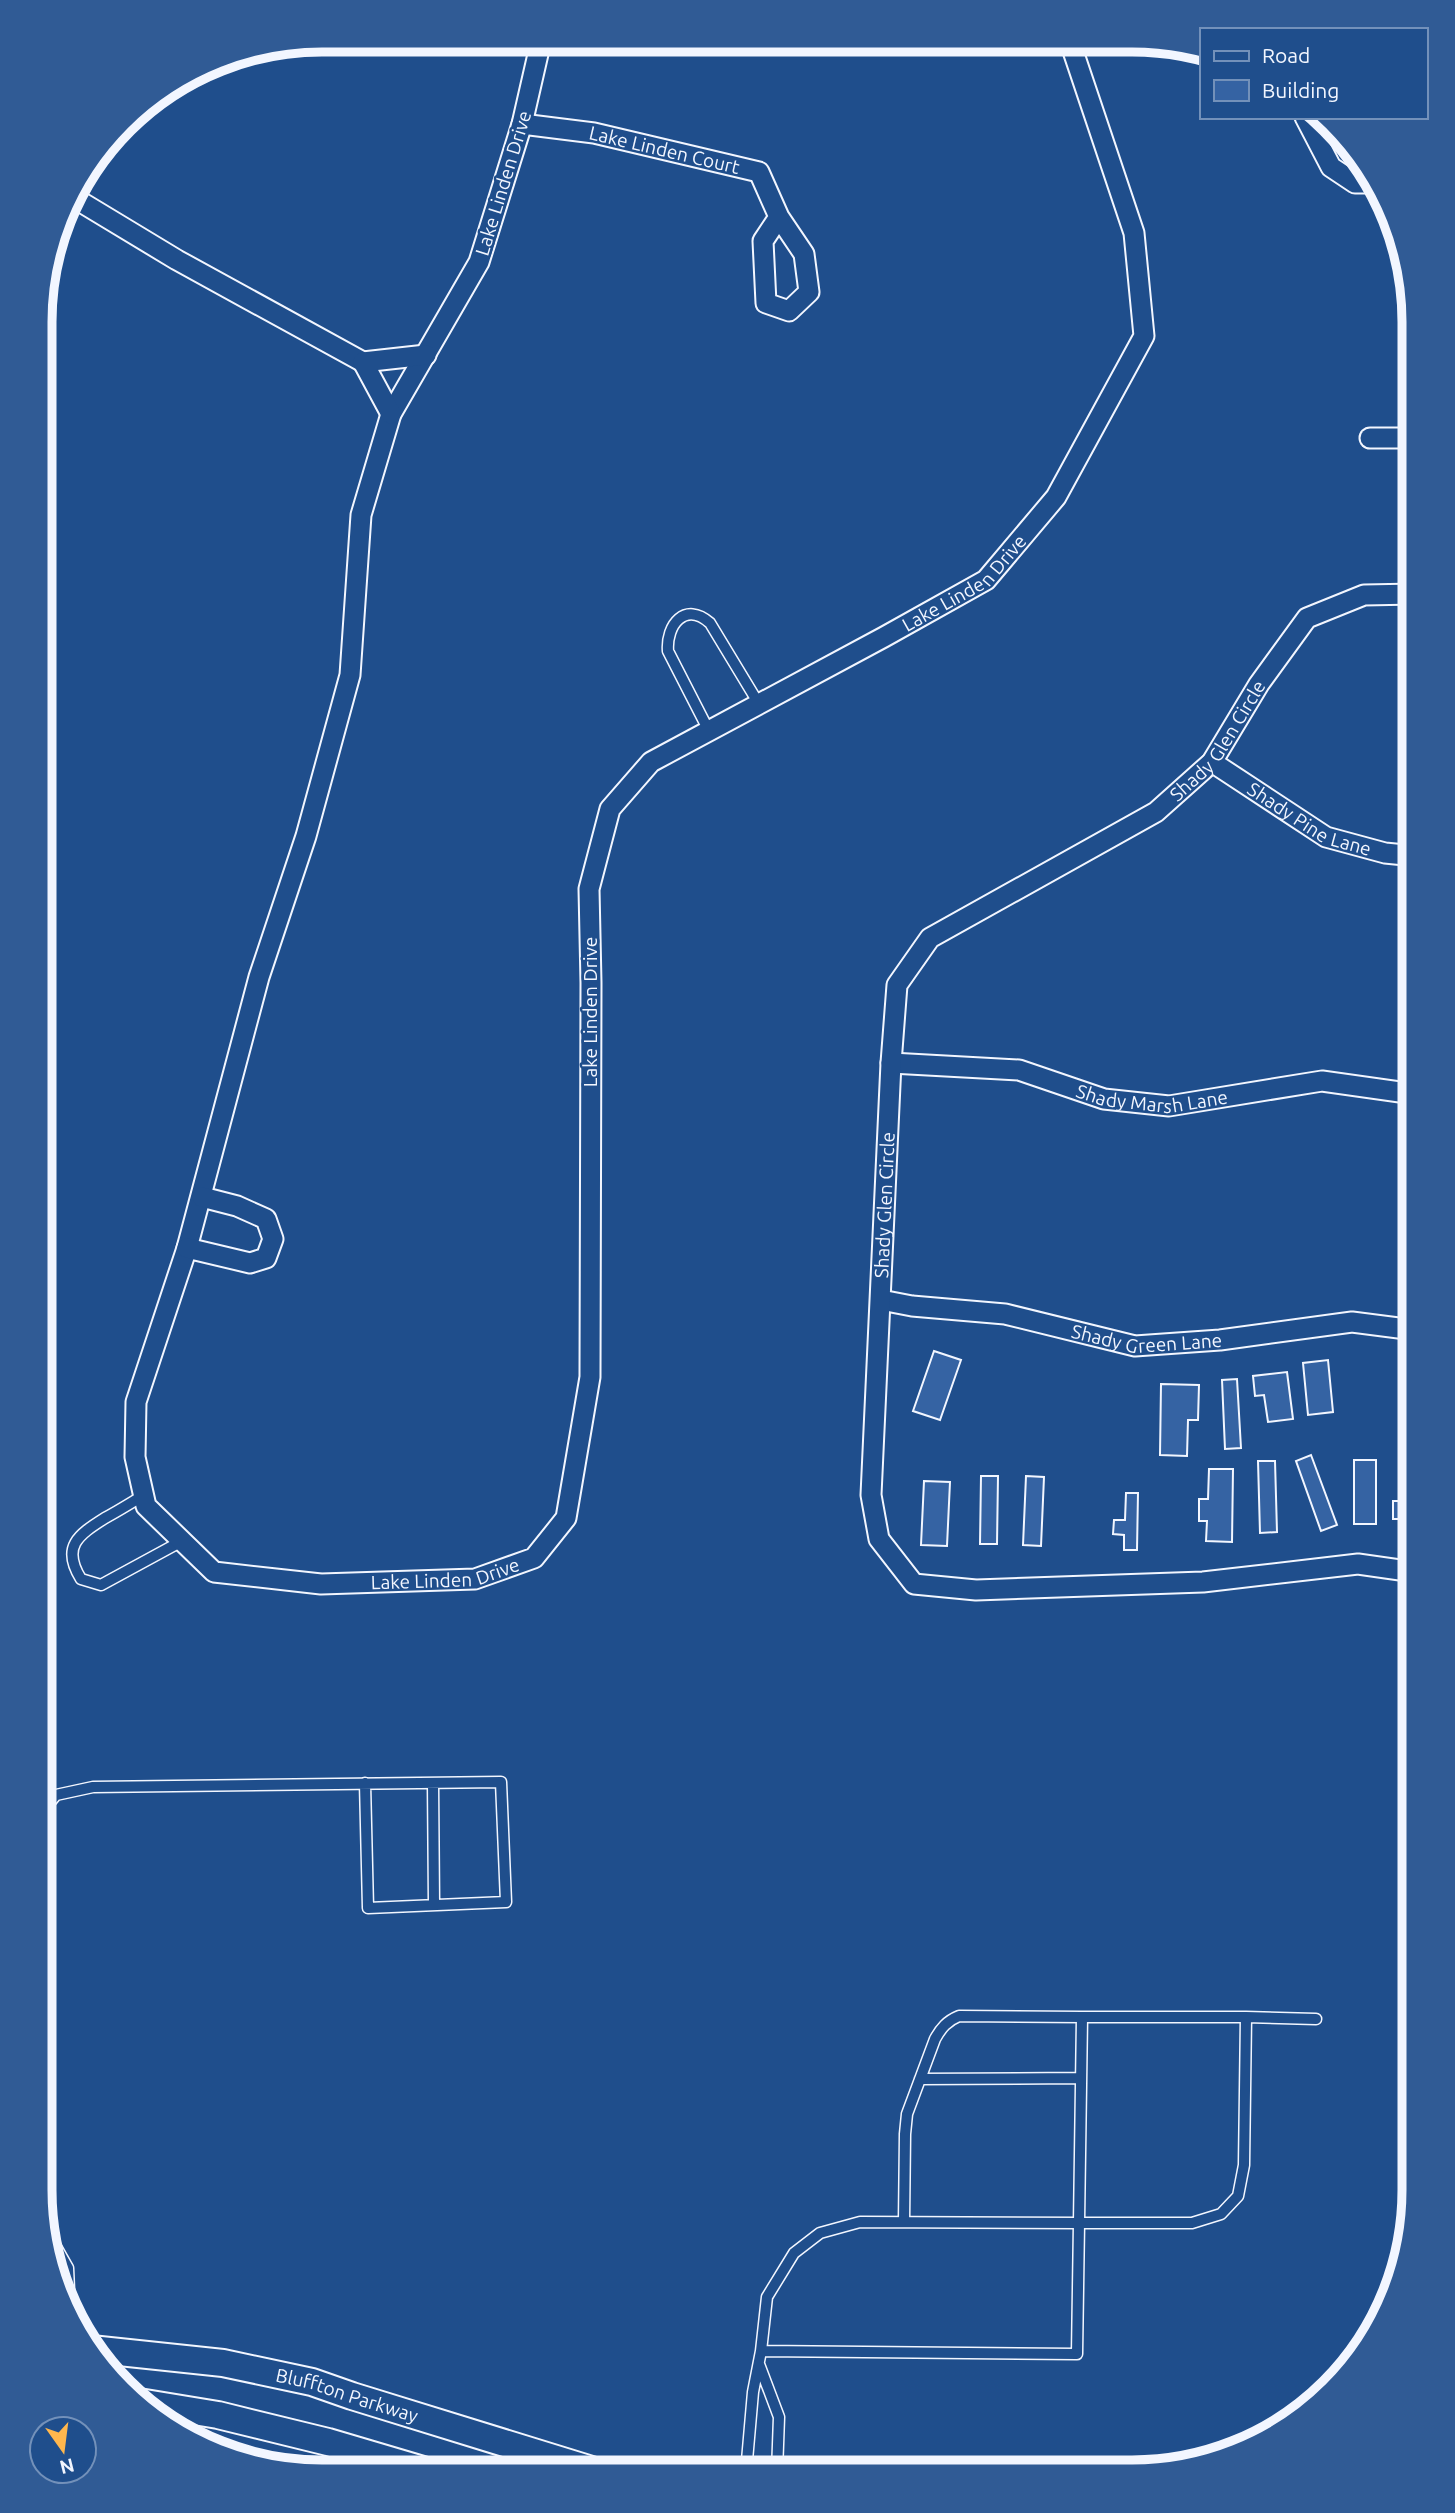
<svg xmlns="http://www.w3.org/2000/svg" width="1455" height="2513" font-family="Ubuntu,sans-serif">
  <style>
    .building { fill: #3563a3; stroke: #f2f6ff; stroke-width: 2 }
    .lines { fill: none; stroke-linecap: round; stroke-linejoin: round }
    .service-casing { stroke: #f2f6ff; stroke-width: 13 }
    .minor-casing { stroke: #f2f6ff; stroke-width: 23 }
    .secondary-casing { stroke: #f2f6ff; stroke-width: 30 }
    .service { stroke: #1f4e8c; stroke-width: 10 }
    .minor { stroke: #1f4e8c; stroke-width: 19 }
    .secondary { stroke: #1f4e8c; stroke-width: 26 }
    .labels { text-anchor: middle; dominant-baseline: central; stroke-width: 5; stroke-linejoin: round; paint-order: stroke }
    .street-label { font-size: 19px; fill: #f2f6ff; stroke: #1f4e8c }
    .rim { fill: none; stroke: #f2f6ff; stroke-width: 9 }
  </style>
  <rect width="100%" height="100%" fill="#1f4e8c"/>
  <!-- building -->
  <path class="building" d="M934,1351L961,1360L940,1420L913,1411Z
    M1328,1360L1333,1412L1308,1415L1303,1363Z
    M1287,1372L1293,1419L1268,1422L1264,1395L1255,1396L1253,1376Z
    M1407,1377H1414V1422L1405,1421Z
    M1237,1379L1241,1448L1225,1449L1222,1380Z
    M1161,1384L1199,1385L1198,1420H1188L1187,1456L1160,1455Z
    M1311,1455L1337,1525L1321,1531L1296,1461Z
    M1354,1460H1376V1524H1354Z
    M1258,1461H1275L1277,1532L1260,1533Z
    M1209,1469H1233L1232,1542L1206,1541L1207,1521H1199V1499H1208Z
    M981,1476H998L997,1544H980Z
    M1026,1476L1044,1477L1041,1546L1023,1545Z
    M1403,1476H1414V1528L1401,1527V1519H1393V1501H1402Z
    M924,1481L950,1482L947,1546L921,1545Z
    M1126,1493H1138L1137,1550H1124V1535L1113,1534L1114,1520H1125Z"/>
  <g class="lines">
    <!-- service casing -->
    <g class="service-casing">
      <path id="service" d="M709,731L668,651C666,625 685,601 710,623L759,704
        M144,1495C131,1503 118,1511 105,1518C78,1535 61,1547 81,1579L101,1585L182,1541
        M433,1783L434,1905
        M41,1813L56,1795L93,1787L501,1782L506,1902L368,1908L365,1783
        M1246,2017L1316,2019
        M920,2079L1081,2078
        M904,2222L905,2134L907,2114L935,2039C941,2028 947,2021 959,2016L1082,2017
        M50,2240L51,2238L68,2268L70,2312
        M759,2364L779,2417L777,2472
        M746,2472L753,2392L761,2351L767,2297L794,2253L820,2233L860,2222L1079,2223L1082,2017H1246L1244,2165L1238,2196L1221,2214L1192,2223H1079L1077,2354L761,2351"/>
    </g>
    <!-- minor casing -->
    <g class="minor-casing">
      <g id="minor">
        <path id="s1" d="M541,41L522,124L479,262L391,414L361,515L350,675L306,836L259,977L187,1248L136,1402L135,1457L146,1506L214,1572L321,1584L475,1579L534,1558L566,1518L590,1377L591,983L589,889L610,809L651,762L884,637L986,580L1056,497L1144,336L1134,233L1070,42"/>
        <path d="M1305,117L1331,167L1355,183H1375"/>
        <path id="s2" d="M522,124L594,133L759,172L779,217L763,241L766,303L789,311L809,292L804,254L779,217"/>
        <path d="M71,196L177,260L363,362"/>
        <path d="M391,414L363,362L426,355"/>
        <path d="M1370,438H1415"/>
        <path id="s3" d="M1212,762L1326,837L1385,853L1415,856"/>
        <path id="s4" d="M891,1063L1019,1070L1104,1099L1169,1106L1322,1081L1414,1094"/>
        <path d="M187,1248L250,1263L266,1258L273,1239L266,1219L237,1206L202,1197"/>
        <path id="s5" d="M881,1300L912,1306L1005,1314L1135,1346L1220,1340L1352,1322L1414,1330"/>
        <path id="s6" d="M1414,1572L1358,1564L1203,1582L976,1590L914,1584L879,1539L871,1495L891,1063L897,985L930,938L1156,812L1212,762L1259,684L1307,618L1364,595L1415,594"/>
      </g>
    </g>
    <!-- secondary casing -->
    <g class="secondary-casing">
      <g id="secondary">
        <path id="s7" d="M91,2349L223,2363L312,2382L352,2396L595,2471"/>
        <path d="M139,2402L218,2415L328,2442L426,2471"/>
      </g>
    </g>
    <!-- service -->
    <use href="#service" class="service"/>
    <!-- minor -->
    <use href="#minor" class="minor"/>
    <!-- secondary -->
    <use href="#secondary" class="secondary"/>
  </g>
  <g class="labels">
    <!-- street labels -->
    <g class="street-label">
      <text stroke="none"><textPath href="#s2" startOffset="145">Lake Linden Court</textPath></text>
      <text transform="translate(503 183) rotate(-73)">Lake Linden Drive</text>
      <text stroke="none"><textPath href="#s1" startOffset="3143">Lake Linden Drive</textPath></text>
      <text stroke="none"><textPath href="#s6" startOffset="1526">Shady Glen Circle</textPath></text>
      <text stroke="none"><textPath href="#s3" startOffset="114">Shady Pine Lane</textPath></text>
      <text transform="translate(590 1012) rotate(-90)">Lake Linden Drive</text>
      <text stroke="none"><textPath href="#s4" startOffset="266">Shady Marsh Lane</textPath></text>
      <text stroke="none"><textPath href="#s6" startOffset="894">Shady Glen Circle</textPath></text>
      <text stroke="none"><textPath href="#s5" startOffset="270">Shady Green Lane</textPath></text>
      <text stroke="none"><textPath href="#s1" startOffset="1862">Lake Linden Drive</textPath></text>
      <text stroke="none"><textPath href="#s7" startOffset="261">Bluffton Parkway</textPath></text>
    </g>
  </g>
  <!-- crop -->
  <path d="M0 0H1455V2513H0ZM322 52H1132A270 270 0 0 1 1402 322V2190A270 270 0 0 1 1132 2460H322A270 270 0 0 1 52 2190V322A270 270 0 0 1 322 52Z" fill="#305b95" fill-rule="evenodd"/>
  <path class="rim" d="M322 52H1132A270 270 0 0 1 1402 322V2190A270 270 0 0 1 1132 2460H322A270 270 0 0 1 52 2190V322A270 270 0 0 1 322 52Z"/>
  <!-- legend -->
  <rect x="1200" y="28" width="228" height="91" fill="#1f4e8c" stroke="#7391ba" stroke-width="2"/>
  <rect x="1214" y="51" width="35" height="10" fill="#1f4e8c" stroke="#7391ba" stroke-width="2"/>
  <text x="1262" y="63" font-size="21" fill="#f2f6ff">Road</text>
  <rect x="1214" y="80" width="35" height="21" fill="#3563a3" stroke="#7391ba" stroke-width="2"/>
  <text x="1262" y="98" font-size="21" fill="#f2f6ff">Building</text>
  <!-- north arrow -->
  <g transform="translate(63 2450) rotate(166)"><circle r="33" fill="#1f4e8c" stroke="#7391ba" stroke-width="2"/>
  <path d="M0-5L12 26L0 18L-12 26Z" fill="#ffb74d"/>
  <text y="-10" font-size="19" font-weight="bold" text-anchor="middle" fill="#f2f6ff">N</text>
  </g>
</svg>
